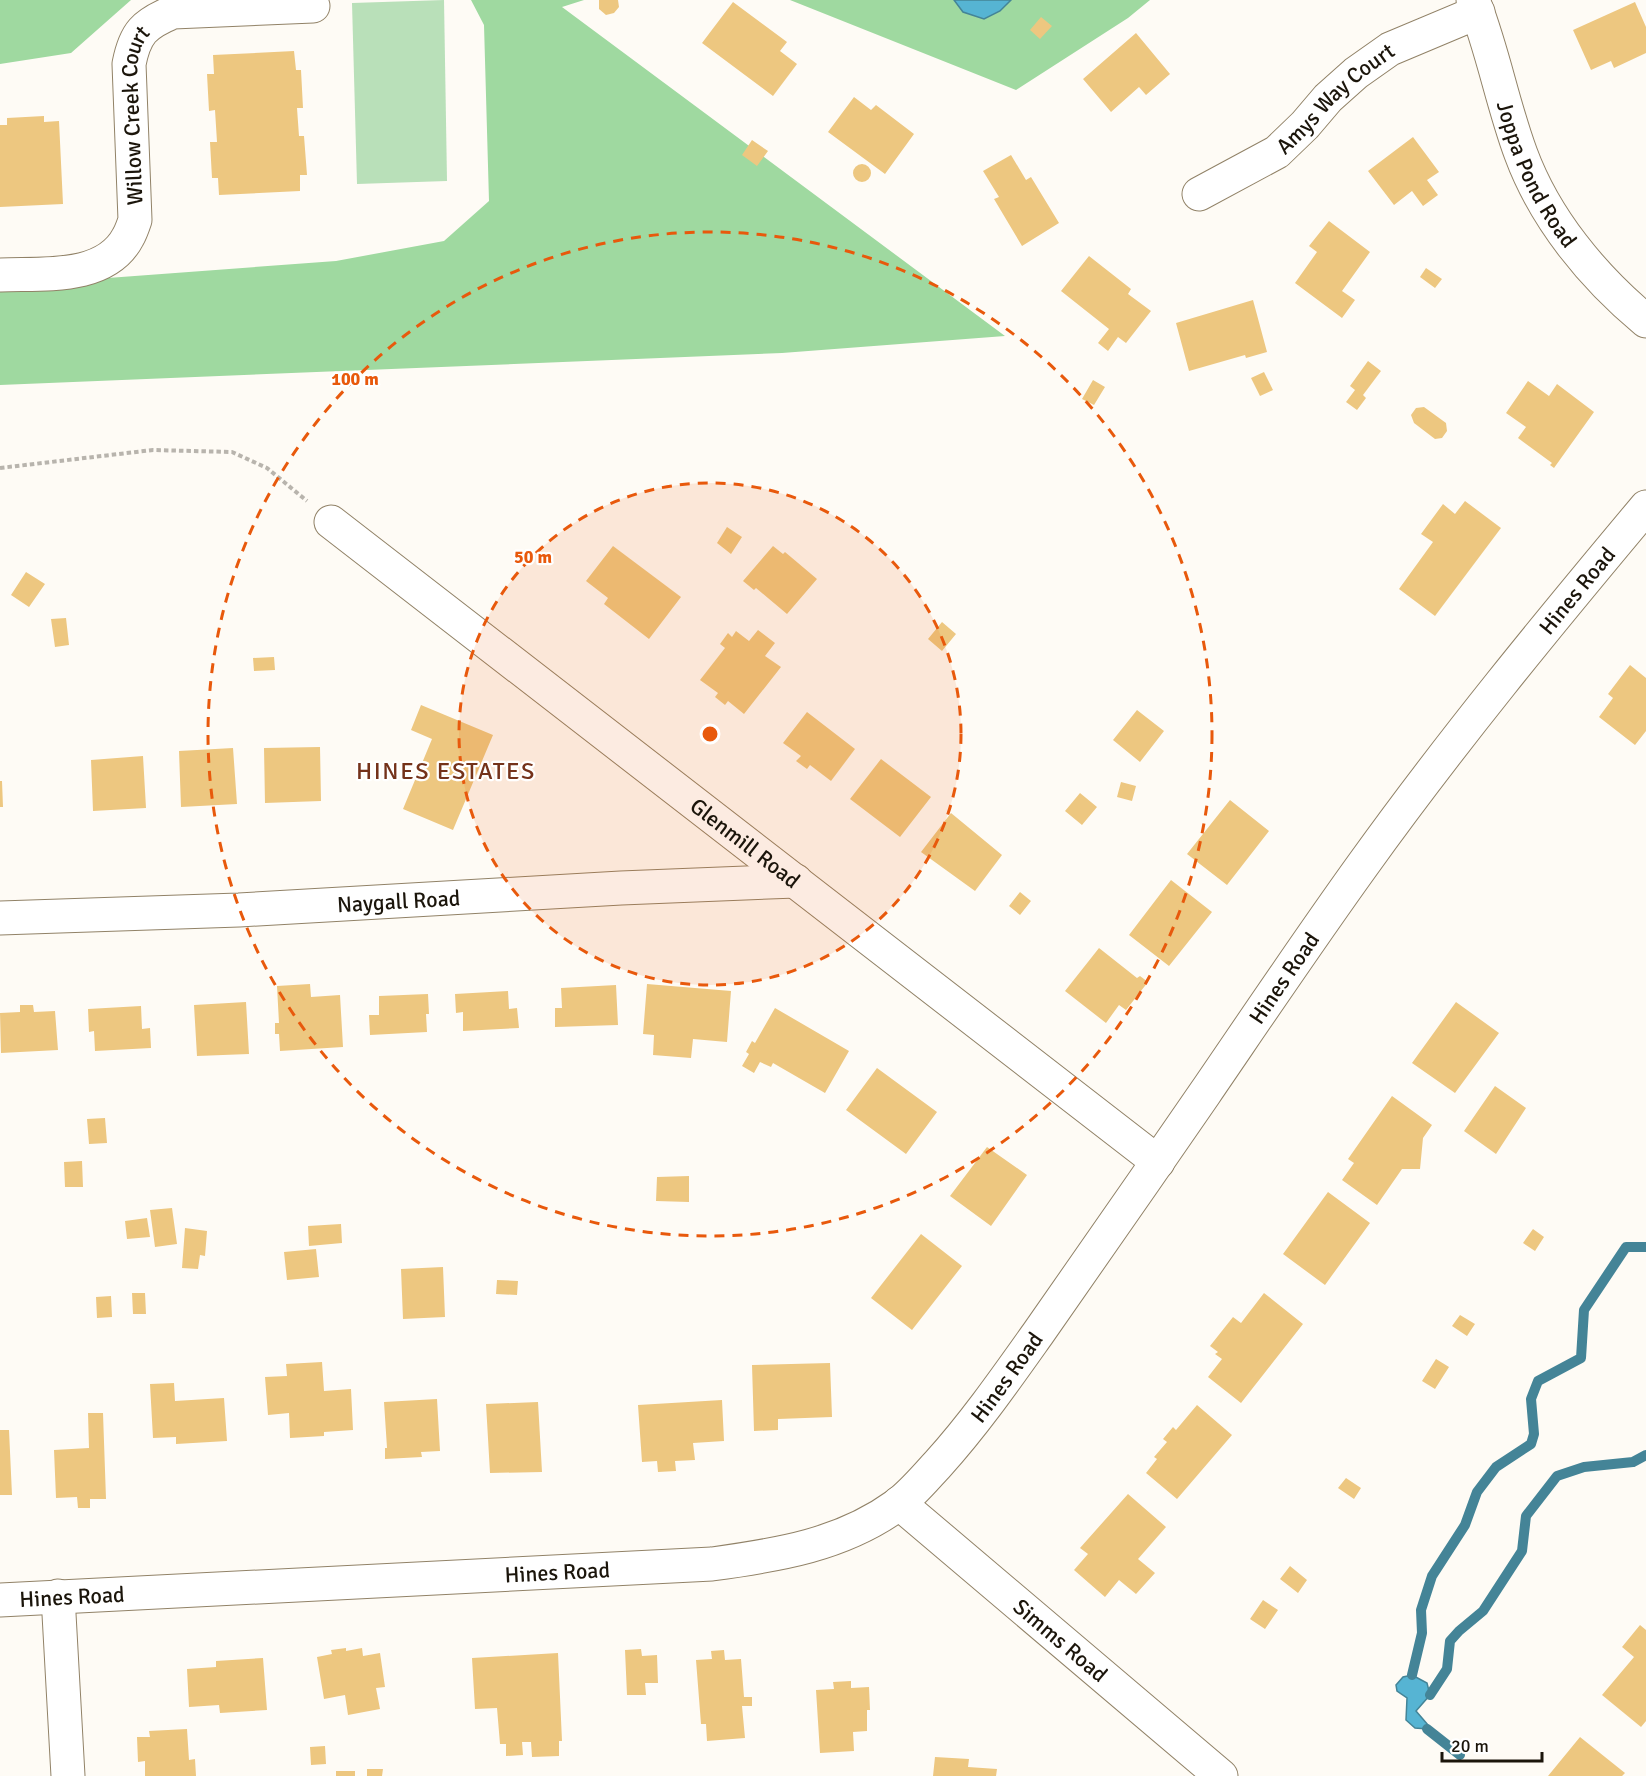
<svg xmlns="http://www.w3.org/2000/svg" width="1646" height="1776" font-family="Signika,sans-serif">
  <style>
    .green { fill: #b9e0b9 }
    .forest { fill: #9fd9a0 }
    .water { fill: #56b4d3; stroke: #448497; stroke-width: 1.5 }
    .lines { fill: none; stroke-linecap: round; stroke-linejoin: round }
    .stream { stroke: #448497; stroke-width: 10 }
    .building { fill: #edc780 }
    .minor-casing { stroke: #918267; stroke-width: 35 }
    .path { stroke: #b8b4ad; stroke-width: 4; stroke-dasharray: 4.5 3; stroke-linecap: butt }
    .minor { stroke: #fff; stroke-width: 33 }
    .ring { fill: none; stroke: #e8590c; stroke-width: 3; stroke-dasharray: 10 8 }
    .labels { text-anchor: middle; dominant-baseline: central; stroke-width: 4.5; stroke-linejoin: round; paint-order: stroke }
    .street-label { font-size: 22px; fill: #1b150b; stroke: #fff }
    .neighbourhood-label { font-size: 24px; letter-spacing: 1.5px; fill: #74321a; stroke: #fff }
    .centre { fill: #e8590c; stroke: #fff; stroke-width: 3 }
    .ring-label { font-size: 18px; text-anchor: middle; font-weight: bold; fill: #e8590c; stroke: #fff; stroke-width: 4.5; stroke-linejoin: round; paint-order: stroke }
  </style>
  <rect width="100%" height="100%" fill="#fefbf5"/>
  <!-- green -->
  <path class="green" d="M444,0L447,181L357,184L352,3Z"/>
  <!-- forest -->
  <path class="forest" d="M0,0H131L71,53L0,64Z
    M471,0H584L562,7L1005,336L782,353L0,385V286L336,261L444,241L489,201L484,25Z
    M790,0H1150L1128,18L1016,90Z"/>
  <!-- water -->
  <path class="water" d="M954,0H1011L1000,11L984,19L963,12Z
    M1412,1675L1427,1683L1430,1695L1416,1711L1428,1725L1427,1729L1415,1728L1406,1720L1407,1698L1397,1691L1396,1685L1403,1677Z"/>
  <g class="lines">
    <!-- stream -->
    <path class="stream" d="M1412,1675L1422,1633L1421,1610L1432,1576L1465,1525L1477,1492L1496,1467L1531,1444L1534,1434L1531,1399L1538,1381L1581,1358L1584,1310L1626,1247H1646
      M1430,1695L1447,1669L1450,1641L1459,1631L1483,1611L1522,1551L1526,1516L1557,1476L1584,1467L1633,1462L1646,1455
      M1427,1729L1460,1755"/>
  </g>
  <!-- building -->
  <path class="building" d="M599,0H618L619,7L614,13L606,15L599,9Z
    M733,2L787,42L780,51L797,64L773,96L702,43Z
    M1635,2L1646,27V53L1614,68L1611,61L1591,70L1573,30Z
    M1041,17L1052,26L1040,39L1030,30Z
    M1136,33L1170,74L1146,95L1139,87L1111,112L1083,79Z
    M294,51L296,70H301L303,108H297L299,136H304L307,175H300V191L219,195L218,178H212L210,142H217L215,110L209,111L207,74H214L213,55Z
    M854,97L871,110L876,105L914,134L885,174L828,132Z
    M44,116V122L59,121L63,204L0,207V125H7V118Z
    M1413,137L1439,172L1427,180L1438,195L1423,206L1412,191L1394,205L1368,171Z
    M752,140L768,151L757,166L742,155Z
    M1011,155L1026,180L1031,177L1059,223L1022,246L994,199L999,197L983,171Z
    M853 173a9 9 0 1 1 18 0a9 9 0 1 1-18 0Z
    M1329,221L1370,252L1342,291L1355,300L1342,318L1295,283L1317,252L1309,246Z
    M1089,256L1131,289L1128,294L1151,311L1126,343L1118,337L1108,351L1098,343L1109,329L1061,291Z
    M1426,268L1442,279L1435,288L1420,277Z
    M1253,300L1267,352L1246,358L1245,355L1189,371L1176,323Z
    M1368,361L1381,371L1363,395L1366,398L1357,410L1346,402L1355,390L1350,386Z
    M1264,372L1273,390L1260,396L1251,378Z
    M1093,380L1105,387L1094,405L1082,399Z
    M1528,381L1549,396L1557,384L1594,412L1554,468L1550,465L1552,463L1518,438L1526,427L1506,413Z
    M1424,407L1446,423L1447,431L1442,438L1435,439L1414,423L1411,415L1416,408Z
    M1465,501L1501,528L1435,616L1399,589L1433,542L1421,534L1443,504L1455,514Z
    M727,527L742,537L731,554L717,543Z
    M613,546L681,597L649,639L604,604L608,598L586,581Z
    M773,546L783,554L785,552L817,579L787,614L756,588L754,590L743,581Z
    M26,572L45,584L29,607L11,595Z
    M66,618L69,645L55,647L51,619Z
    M942,622L956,634L942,651L928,639Z
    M758,630L775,643L765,656L781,667L744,714L728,701L725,705L715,697L718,693L700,680L725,648L720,644L728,633L732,637L736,631L749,641Z
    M274,657L275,670L254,671L253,658Z
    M1630,665L1646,678V731L1635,745L1599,717L1613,698L1608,694Z
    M421,705L493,735L453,830L403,809L432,739L411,730Z
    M1137,710L1164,731L1140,762L1113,740Z
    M807,712L855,749L831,781L810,765L807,769L796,761L801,756L783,743Z
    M320,747L321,801L265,803L264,748Z
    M233,748L237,804L181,807L179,751Z
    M143,756L146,808L93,811L91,760Z
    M881,759L931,797L900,837L850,799Z
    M0,781H2L3,807H0Z
    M1121,782L1136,786L1132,801L1117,797Z
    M1080,793L1097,807L1082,825L1065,811Z
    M1230,800L1269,831L1227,885L1187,854Z
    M951,813L1002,855L975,891L921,852Z
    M1171,880L1212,912L1169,966L1129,935Z
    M1020,892L1031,901L1020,915L1009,906Z
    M1099,948L1137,978L1140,976L1148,982L1126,1010L1119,1005L1106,1023L1065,991Z
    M310,984L311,997L340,995L343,1047L280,1051L279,1034H275V1023H279L277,986Z
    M647,984L731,991L727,1042L693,1039L691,1058L653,1055L654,1035L643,1034Z
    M616,985L618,1025L555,1027V1008H562L561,988Z
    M508,991L509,1009L517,1008L519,1028L463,1031V1012L456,1013L455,994Z
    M428,994L429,1014H426L427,1032L370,1035L369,1015H379V996Z
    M246,1002L249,1054L197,1056L194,1005Z
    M1456,1002L1499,1033L1455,1093L1412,1063Z
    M20,1005H33L34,1012L55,1011L58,1050L1,1053L0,1013L20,1012Z
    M141,1006L142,1029L150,1028L151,1048L95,1051L94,1031L89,1032L88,1009Z
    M775,1008L849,1051L825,1093L773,1063L771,1067L760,1062L754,1073L742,1066L749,1054L746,1052L752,1041L755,1043Z
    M877,1068L937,1112L906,1154L846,1110Z
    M1495,1086L1526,1108L1496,1154L1464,1131Z
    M1392,1096L1432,1125L1423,1138L1420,1169H1402L1377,1205L1342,1180L1354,1163L1348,1159Z
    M105,1118L107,1143L89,1144L87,1119Z
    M987,1147L1027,1175L991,1226L950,1196Z
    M82,1161L83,1187H65L64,1162Z
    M689,1176V1202L656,1201L657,1177Z
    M1328,1192L1370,1223L1325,1285L1283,1254Z
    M172,1208L177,1244L155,1247L150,1210Z
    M147,1218L150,1237L127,1239L125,1221Z
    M341,1224L342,1243L309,1246L308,1226Z
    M185,1228L207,1231L205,1256L200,1255L198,1269L182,1268Z
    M1533,1229L1544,1237L1535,1251L1523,1243Z
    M921,1234L962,1266L912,1330L871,1298Z
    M316,1249L319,1277L287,1280L284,1252Z
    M443,1267L445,1317L403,1319L401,1269Z
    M497,1280L518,1281L517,1295L496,1294Z
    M132,1293H145L146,1314H133Z
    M1264,1293L1303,1324L1241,1403L1208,1377L1222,1359L1215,1354L1218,1352L1210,1346L1233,1317L1241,1323Z
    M111,1296L112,1317L97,1318L96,1297Z
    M1460,1315L1475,1324L1467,1336L1452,1326Z
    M1436,1359L1449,1367L1435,1389L1422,1381Z
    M322,1362L324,1391L351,1389L353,1430L324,1432V1436L290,1438L289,1413L268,1415L265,1377L287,1376L286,1364Z
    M830,1363L832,1417L778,1419V1430L754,1431L752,1365Z
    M174,1383L175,1401L224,1398L227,1441L176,1444V1437L153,1438L150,1384Z
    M437,1399L440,1451L421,1452L422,1457L385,1459V1448H387L384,1402Z
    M722,1400L724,1441L693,1443L695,1460L675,1461L676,1471L658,1472L657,1461L642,1462L638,1405Z
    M538,1402L542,1472L490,1473L486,1404Z
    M1197,1405L1232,1435L1177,1499L1146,1473L1157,1459L1154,1457L1167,1442L1163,1439L1173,1427L1176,1430Z
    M88,1413H103L106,1499H90V1508H78L77,1497L56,1498L54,1450L89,1448Z
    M0,1430H9L12,1495H0Z
    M1346,1478L1361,1488L1354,1499L1338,1488Z
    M1128,1494L1166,1527L1138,1559L1155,1573L1136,1594L1119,1580L1105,1597L1074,1570L1088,1554L1080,1548Z
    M1290,1566L1307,1580L1298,1593L1280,1579Z
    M1263,1600L1278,1610L1265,1629L1250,1619Z
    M1640,1625L1646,1630V1721L1641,1727L1602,1695L1634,1657L1622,1647Z
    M346,1648V1651L362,1648L363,1656L380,1653L385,1687L376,1688L380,1709L348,1715L345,1695L324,1699L317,1657L332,1654L331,1650Z
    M641,1649L642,1656L657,1655L658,1683H645L646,1695H627L625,1650Z
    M724,1650L725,1660L741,1659L744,1697H752V1706H742L745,1738L707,1741L706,1724H701L696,1660L712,1659L711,1651Z
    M558,1653L562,1741H559V1756L532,1757L531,1742H522L523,1755L506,1756V1744H500L497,1708L475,1709L472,1658Z
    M263,1658L267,1710L220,1713L219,1705L189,1707L187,1669L216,1667V1661Z
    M851,1681V1688L869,1687L870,1710H867V1731L853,1732L854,1751L820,1753L816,1690L834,1689L833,1682Z
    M187,1729L189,1760L195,1759L196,1776H145V1761L138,1762L137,1737H150L149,1731Z
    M1580,1737L1625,1773L1622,1776H1548Z
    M325,1746L326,1764L311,1765L310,1747Z
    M935,1757L969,1759L968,1767L997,1769L996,1776H933Z
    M367,1769H383L382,1776H367Z
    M336,1771H355V1776H336Z"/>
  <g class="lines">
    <!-- minor casing -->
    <g class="minor-casing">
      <g id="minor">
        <path id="s1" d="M1473,0C1493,50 1502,103 1521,154C1545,219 1593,277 1646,321"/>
        <path id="s2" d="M1199,194L1277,152L1305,125L1328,98L1356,73L1390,49L1478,12"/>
        <path id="s3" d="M0,275C41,273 105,281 128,237C131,232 133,226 135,220L129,64C135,33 144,24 173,12L313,6"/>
        <path id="s4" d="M331,522L1158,1162"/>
        <path id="s5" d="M0,918L239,910L621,888L796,881"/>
        <path id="s6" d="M899,1503L1221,1776"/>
        <path d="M58,1596L68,1776"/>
        <path id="s7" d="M0,1600L712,1564C778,1555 842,1545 897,1505C912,1494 925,1478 938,1464C975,1423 1007,1377 1039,1332C1095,1252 1150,1173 1205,1093C1257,1017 1308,941 1362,866C1451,742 1548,624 1646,507"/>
      </g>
    </g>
    <!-- path -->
    <path class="path" d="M0,468L153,450L232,452L267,468L307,501"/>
    <!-- minor -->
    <use href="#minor" class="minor"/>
  </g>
  <!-- distance rings -->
  <circle cx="710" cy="734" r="251" fill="#e8590c" fill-opacity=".12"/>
  <g class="ring">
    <circle cx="710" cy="734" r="251"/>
    <circle cx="710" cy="734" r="502"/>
  </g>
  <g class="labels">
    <!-- street labels -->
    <g class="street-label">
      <text stroke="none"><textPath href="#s2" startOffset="168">Amys Way Court</textPath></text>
      <text stroke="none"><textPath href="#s3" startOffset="264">Willow Creek Court</textPath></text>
      <text stroke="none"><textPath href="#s1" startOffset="186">Joppa Pond Road</textPath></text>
      <text stroke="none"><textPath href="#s7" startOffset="2050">Hines Road</textPath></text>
      <text stroke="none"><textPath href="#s4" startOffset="524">Glenmill Road</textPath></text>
      <text stroke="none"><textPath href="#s5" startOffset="399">Naygall Road</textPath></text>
      <text stroke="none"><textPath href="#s7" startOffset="1564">Hines Road</textPath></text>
      <text stroke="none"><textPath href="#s7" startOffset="1078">Hines Road</textPath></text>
      <text stroke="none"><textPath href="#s7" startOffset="558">Hines Road</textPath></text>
      <text stroke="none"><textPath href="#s7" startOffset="72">Hines Road</textPath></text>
      <text stroke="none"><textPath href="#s6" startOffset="212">Simms Road</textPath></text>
    </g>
    <!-- neighbourhood labels -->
    <g class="neighbourhood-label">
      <text x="446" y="771">HINES ESTATES</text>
    </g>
  </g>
  <circle cx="710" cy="734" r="9" class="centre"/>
  <g class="ring-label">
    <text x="355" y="385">100 m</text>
    <text x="533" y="563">50 m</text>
  </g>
  <!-- scale -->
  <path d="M1442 1752v9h100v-9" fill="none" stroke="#1b150b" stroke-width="3"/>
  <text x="1451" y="1752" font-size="18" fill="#1b150b" stroke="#ffffff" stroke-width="4.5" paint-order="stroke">20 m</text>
</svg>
